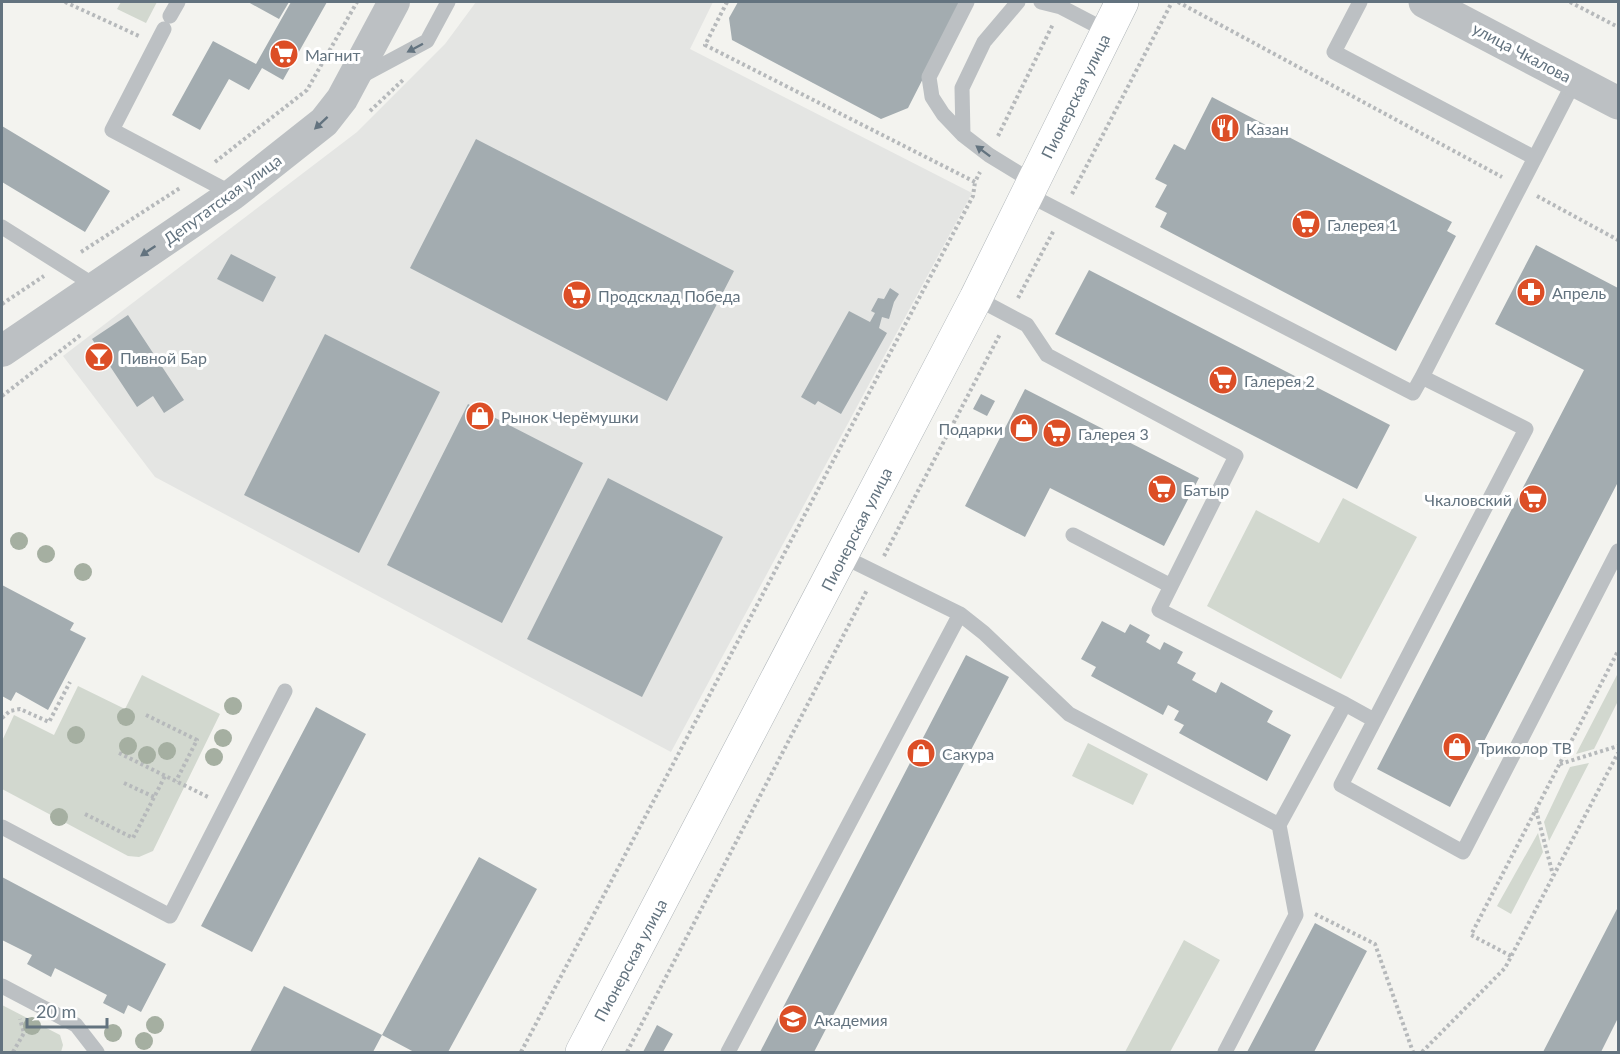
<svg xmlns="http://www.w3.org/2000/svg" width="1620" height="1054" font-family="Lato,sans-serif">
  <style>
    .built { fill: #e4e5e3 }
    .green { fill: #d2d8cf }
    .building { fill: #a3acb0 }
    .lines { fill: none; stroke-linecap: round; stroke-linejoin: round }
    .secondary-casing { stroke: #aeb4b8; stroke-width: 34 }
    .path { stroke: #b6b9bb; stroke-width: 4; stroke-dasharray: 3 3; stroke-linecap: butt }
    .service { stroke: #bcc0c3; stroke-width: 15 }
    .minor { stroke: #bcc0c3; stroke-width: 32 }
    .tertiary { stroke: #bcc0c3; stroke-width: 33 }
    .secondary { stroke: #fff; stroke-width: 33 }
    .tree { fill: #a5afa1 }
    .oneway { fill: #63737f }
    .labels { text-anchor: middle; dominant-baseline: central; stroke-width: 6; stroke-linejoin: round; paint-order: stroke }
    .street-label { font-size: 16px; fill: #63737f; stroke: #fff }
    .poi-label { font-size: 16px; fill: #63737f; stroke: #fff; text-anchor: start }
  </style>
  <rect width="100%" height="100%" fill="#f3f3ef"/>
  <!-- built -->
  <path class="built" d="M476,2H713L690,49L972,193L671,752L155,477L63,356L357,132L445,44Z"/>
  <!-- green -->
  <path class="green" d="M121,2H157L146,23L117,9Z
    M1343,498L1417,537L1341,679L1207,606L1256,510L1319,543Z
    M1618,673V701L1594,749L1576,754Z
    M142,675L220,714L153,851L139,857L128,856L2,789V741L14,715L54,735L78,686L125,709Z
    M1088,743L1148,774L1133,805L1072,776Z
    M1589,763L1549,841L1544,822L1570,767Z
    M1538,833L1543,852L1511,914L1497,906Z
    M1184,940L1220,960L1170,1052H1125Z
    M2,1005L60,1035L63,1045L61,1052H2Z"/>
  <!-- building -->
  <path class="building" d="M248,2H289L279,19Z
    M291,2H327L283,80L262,68L249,90L229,79L200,130L172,115L213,41L256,64Z
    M738,2H962L908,108L881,119L732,40L729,18Z
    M1212,97L1452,222L1447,231L1456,236L1396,351L1160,227L1167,213L1155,207L1167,185L1155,179L1174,144L1185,150Z
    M2,126L110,191L85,232L2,182Z
    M476,139L734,271L667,401L410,268Z
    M1536,245L1618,288V482L1450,807L1377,769L1584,370L1495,324Z
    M231,254L276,277L263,302L217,279Z
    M1089,270L1390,425L1357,489L1055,334Z
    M890,288L899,294L894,302L889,319L882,317L879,328L887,333L841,414L818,401L815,405L801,397L849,311L870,322L875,313L871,311L878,298L884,299Z
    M128,315L184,400L164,413L153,396L137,407L92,339Z
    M325,334L440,392L359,553L244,495Z
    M1025,389L1199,478L1164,546L1050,488L1025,537L965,506Z
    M981,394L995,401L987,416L973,409Z
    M468,404L583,463L502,623L387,565Z
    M608,478L723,537L642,697L527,639Z
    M2,585L74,623L70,630L86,638L48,710L16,692L11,701L2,696Z
    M1102,621L1125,633L1130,624L1150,635L1146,642L1160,650L1164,642L1183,652L1177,663L1196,673L1192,680L1216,693L1221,682L1273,711L1267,722L1291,735L1267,781L1179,733L1184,725L1174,720L1179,711L1168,705L1163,715L1091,676L1096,667L1081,659Z
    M966,655L1009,677L814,1052H760Z
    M316,707L366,734L252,952L201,926Z
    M479,857L537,889L448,1052H414L382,1035L373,1052H250L284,986L382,1035Z
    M2,877L166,964L141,1012L128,1005L124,1014L103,1003L107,995L55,968L51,977L27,964L32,955L2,940Z
    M1618,907V1018L1601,1052H1543Z
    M1315,923L1367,951L1314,1052H1247Z
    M657,1025L673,1034L663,1052H643Z"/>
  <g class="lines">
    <!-- secondary casing -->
    <g class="secondary-casing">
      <path id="secondary" d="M582,1052L976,298L1122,2"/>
    </g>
    <!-- path -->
    <path class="path" d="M65,2L139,36
      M727,2L705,45L975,182L980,172
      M1178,2L1502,177
      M1570,2L1618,27
      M370,111L404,79
      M998,136L1053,24
      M215,162L307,90L357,2
      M1072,194L1172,2
      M1537,196L1618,240
      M81,252L180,188
      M1018,298L1054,230
      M2,304L44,276
      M2,396L82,334
      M884,556L1000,334
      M146,715L197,740L176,781
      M2,718L10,711L20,709L49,722L70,682
      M119,753L210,798
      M1560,764L1618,746
      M124,783L154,797
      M1536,810L1553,875
      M85,814L133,838L165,776
      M1315,914L1375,944L1413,1052
      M1511,956L1471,935L1618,651
      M13,1052L24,1033L20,1019
      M521,1052L973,196L975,182
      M627,1052L867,590
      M1422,1052L1505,968L1618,753"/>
    <!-- service -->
    <path class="service" d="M967,2L929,77L932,97L943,114L963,135L989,155L1033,182
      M1041,2L1061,7L1107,31
      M1360,2L1334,52L1535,158
      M170,16L178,2
      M164,29L112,130L233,194
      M358,78L427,41L448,2
      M963,135L962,88L984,42L1018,2
      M1027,194L1413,393L1422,377L1575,80
      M2,227L97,287
      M1422,377L1526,429L1341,785L1463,852L1618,551
      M1073,535L1171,586
      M842,556L960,614L984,633L1069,714L1279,825L1345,704L1159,610L1236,456L1047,355L1027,325L976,298
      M1345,704L1374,720
      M2,827L170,916L285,691
      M2,986L76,1025L97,1052
      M728,1052L960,614
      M1225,1052L1296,915L1279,825"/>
    <!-- minor -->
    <path class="minor" d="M2,351L233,194L324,122L342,99L394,2"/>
    <!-- tertiary -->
    <path class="tertiary" d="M1425,2L1618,103"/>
    <!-- secondary -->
    <use href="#secondary" class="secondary"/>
  </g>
  <!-- trees -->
  <g class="tree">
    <circle cx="19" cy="541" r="9"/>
    <circle cx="46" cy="554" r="9"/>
    <circle cx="83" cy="572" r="9"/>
    <circle cx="233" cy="706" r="9"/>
    <circle cx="126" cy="717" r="9"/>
    <circle cx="76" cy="735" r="9"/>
    <circle cx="223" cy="738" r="9"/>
    <circle cx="128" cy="746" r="9"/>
    <circle cx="167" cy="751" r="9"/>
    <circle cx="147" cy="755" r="9"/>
    <circle cx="214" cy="757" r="9"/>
    <circle cx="59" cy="817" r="9"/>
    <circle cx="155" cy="1025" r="9"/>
    <circle cx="32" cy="1026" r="9"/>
    <circle cx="113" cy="1033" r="9"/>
    <circle cx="144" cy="1041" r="9"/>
  </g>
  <!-- one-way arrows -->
  <defs><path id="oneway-solid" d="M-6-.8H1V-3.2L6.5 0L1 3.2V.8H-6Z" transform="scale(1.5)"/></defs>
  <g class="oneway">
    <use href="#oneway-solid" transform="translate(415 48) rotate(152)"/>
    <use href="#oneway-solid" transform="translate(321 123) rotate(137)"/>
    <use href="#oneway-solid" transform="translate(983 151) rotate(-143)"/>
    <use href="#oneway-solid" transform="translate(148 251) rotate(146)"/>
  </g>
  <!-- icons -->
  <defs>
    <g id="supermarket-disc" transform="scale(1.5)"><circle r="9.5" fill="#dc4e26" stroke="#fff"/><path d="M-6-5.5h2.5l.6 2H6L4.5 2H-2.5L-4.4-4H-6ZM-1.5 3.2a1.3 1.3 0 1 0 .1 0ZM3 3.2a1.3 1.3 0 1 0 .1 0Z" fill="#fff"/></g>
    <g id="restaurant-disc" transform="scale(1.5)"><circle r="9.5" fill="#dc4e26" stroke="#fff"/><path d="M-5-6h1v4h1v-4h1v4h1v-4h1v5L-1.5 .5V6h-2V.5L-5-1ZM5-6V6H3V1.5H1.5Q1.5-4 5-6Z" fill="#fff"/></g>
    <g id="pharmacy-disc" transform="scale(1.5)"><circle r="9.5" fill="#dc4e26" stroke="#fff"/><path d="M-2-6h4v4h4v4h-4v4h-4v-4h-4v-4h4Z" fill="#fff"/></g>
    <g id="bar-disc" transform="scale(1.5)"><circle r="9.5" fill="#dc4e26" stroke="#fff"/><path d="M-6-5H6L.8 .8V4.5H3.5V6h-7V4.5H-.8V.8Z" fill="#fff"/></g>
    <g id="shop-disc" transform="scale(1.5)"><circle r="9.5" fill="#dc4e26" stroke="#fff"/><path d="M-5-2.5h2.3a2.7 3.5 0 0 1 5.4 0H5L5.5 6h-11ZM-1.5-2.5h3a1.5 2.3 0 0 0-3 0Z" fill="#fff"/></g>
    <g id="school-disc" transform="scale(1.5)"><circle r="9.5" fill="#dc4e26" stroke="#fff"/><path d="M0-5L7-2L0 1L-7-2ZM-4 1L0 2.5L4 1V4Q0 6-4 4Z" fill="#fff"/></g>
  </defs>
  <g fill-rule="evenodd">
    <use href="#supermarket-disc" x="284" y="54"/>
    <use href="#restaurant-disc" x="1225" y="128"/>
    <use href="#supermarket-disc" x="1306" y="224"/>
    <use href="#pharmacy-disc" x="1531" y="292"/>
    <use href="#supermarket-disc" x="577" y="295"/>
    <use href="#bar-disc" x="99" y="357"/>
    <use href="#supermarket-disc" x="1223" y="380"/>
    <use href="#shop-disc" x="480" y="416"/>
    <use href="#shop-disc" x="1024" y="428"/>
    <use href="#supermarket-disc" x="1057" y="433"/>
    <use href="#supermarket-disc" x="1162" y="489"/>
    <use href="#supermarket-disc" x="1533" y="499"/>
    <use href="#shop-disc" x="1457" y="747"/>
    <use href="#shop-disc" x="921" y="753"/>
    <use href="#school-disc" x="793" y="1019"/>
  </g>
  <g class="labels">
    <!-- street labels -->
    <g class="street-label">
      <text transform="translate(1522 52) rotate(28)">улица Чкалова</text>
      <text transform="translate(1075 96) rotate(-64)">Пионерская улица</text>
      <text transform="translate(222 199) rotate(-36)">Депутатская улица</text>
      <text transform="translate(856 529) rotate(-63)">Пионерская улица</text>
      <text transform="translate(630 960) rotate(-62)">Пионерская улица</text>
    </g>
    <!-- poi labels -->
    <g class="poi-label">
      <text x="305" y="54">Магнит</text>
      <text x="1246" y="128">Казан</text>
      <text x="1327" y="224">Галерея 1</text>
      <text x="1552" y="292">Апрель</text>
      <text x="598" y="295">Продсклад Победа</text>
      <text x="120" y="357">Пивной Бар</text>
      <text x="1244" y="380">Галерея 2</text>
      <text x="501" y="416">Рынок Черёмушки</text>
      <text x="1003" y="428" text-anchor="end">Подарки</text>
      <text x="1078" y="433">Галерея 3</text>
      <text x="1183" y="489">Батыр</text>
      <text x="1512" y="499" text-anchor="end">Чкаловский</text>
      <text x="1478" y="747">Триколор ТВ</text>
      <text x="942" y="753">Сакура</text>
      <text x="814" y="1019">Академия</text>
    </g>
  </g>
  <!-- border -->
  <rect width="1620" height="1054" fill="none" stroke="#63737f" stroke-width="6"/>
  <!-- scale -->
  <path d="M27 1018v9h80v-9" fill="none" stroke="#63737f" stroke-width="3"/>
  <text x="36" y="1018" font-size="18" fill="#63737f" stroke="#ffffff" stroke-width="4.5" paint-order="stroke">20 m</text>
</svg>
